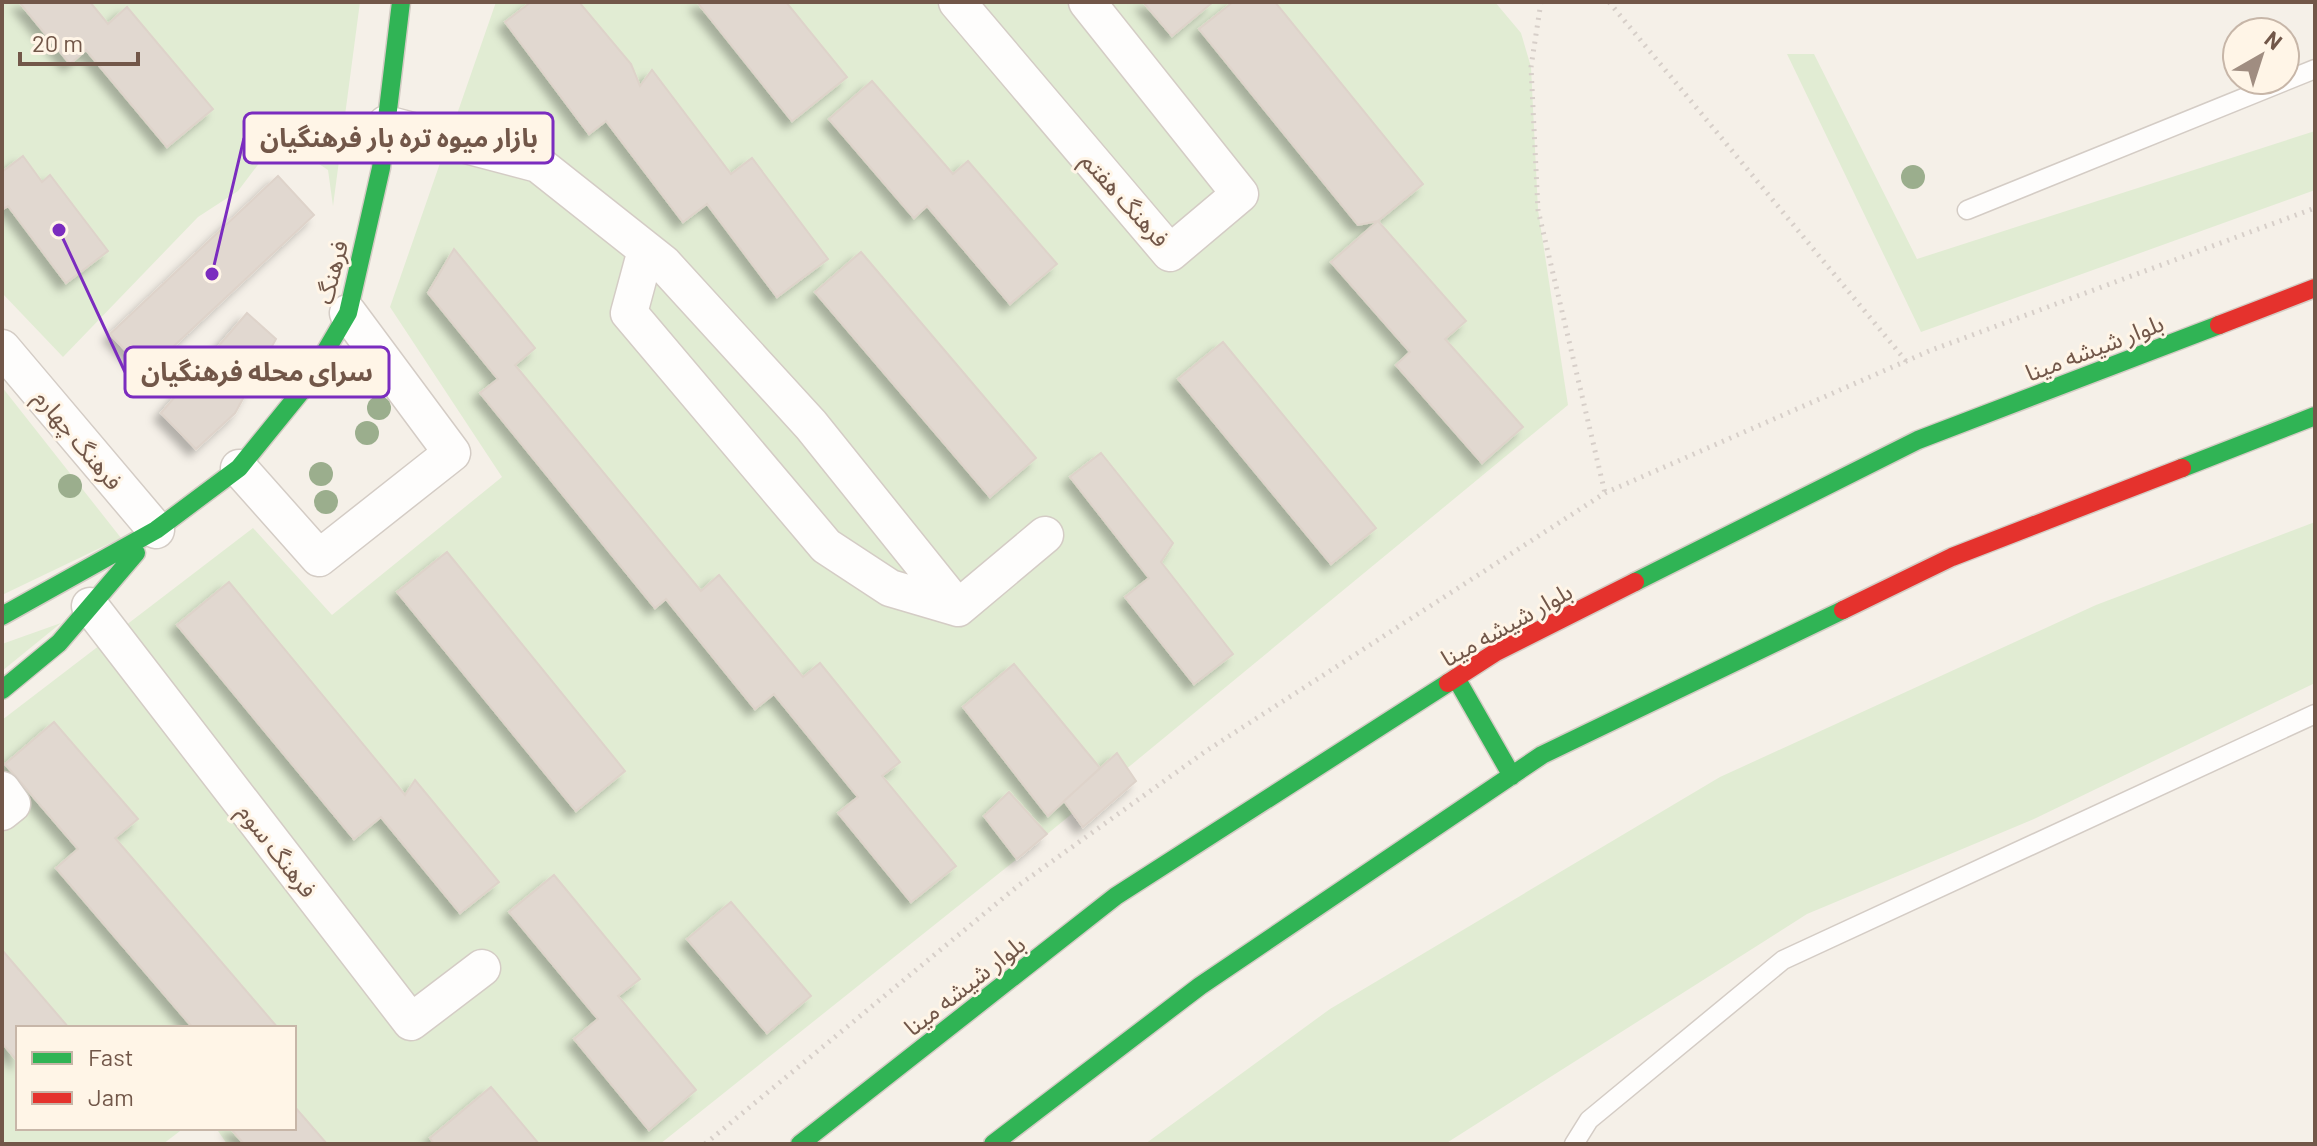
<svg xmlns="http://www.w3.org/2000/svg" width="2317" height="1146" font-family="Barlow,'Noto Sans Arabic',sans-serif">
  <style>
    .green { fill: #e1ecd3 }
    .building { fill: #e1d8d0; stroke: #ded3ca; stroke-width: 2; filter: url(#shadow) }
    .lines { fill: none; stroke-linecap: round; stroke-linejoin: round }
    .lane-casing { stroke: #d4ccc5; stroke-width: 21 }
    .street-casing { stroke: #d4ccc5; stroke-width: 39 }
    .fast-casing { stroke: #d4ccc4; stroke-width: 21 }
    .jam-casing { stroke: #d4ccc4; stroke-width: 21 }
    .path { stroke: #d7cfc9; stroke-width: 5; stroke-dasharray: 2 6; stroke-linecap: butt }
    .lane { stroke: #fefdfc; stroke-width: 18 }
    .street { stroke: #fefdfc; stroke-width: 36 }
    .fast { stroke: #30b455; stroke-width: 18 }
    .jam { stroke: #e5322d; stroke-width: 18 }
    .tree { fill: #9bae8d }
    .labels { text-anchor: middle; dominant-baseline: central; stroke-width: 6; stroke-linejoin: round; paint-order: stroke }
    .street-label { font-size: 24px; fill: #725749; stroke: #fff5e7 }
    .leader { fill: none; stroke: #7b2cbf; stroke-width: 3 }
    .callout-dot { fill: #7b2cbf; stroke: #fff5e7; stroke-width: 3 }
    .callout { fill: #fff5e7; stroke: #7b2cbf; stroke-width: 3 }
    .callout-label { font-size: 26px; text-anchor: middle; font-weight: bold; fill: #725749 }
  </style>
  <defs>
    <filter id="shadow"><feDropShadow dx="-7" dy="7" stdDeviation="4" flood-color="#0004"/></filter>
  </defs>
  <rect width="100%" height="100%" fill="#f5f0e8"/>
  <!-- green -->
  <path class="green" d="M2,2H360L333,206L328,170L279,137L238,191L198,217L63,357L2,293Z
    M496,2H1495L1521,33L1531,67L1538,210L1568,405L1017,859L660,1144H227L216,1128H294V1028H18V1128H184L163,1144H2V720L253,528L332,615L502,477L390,307Z
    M1787,54H1814L1917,259L2315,131V190L1921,332Z
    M2,387L121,538L2,595Z
    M2315,522V683L2034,819L1807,914L1445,1144H1145L1330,1009L1720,777L2096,605Z
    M61,623L2,671V644Z"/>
  <!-- building -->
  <path class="building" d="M19,2H90L108,24L127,7L213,109L167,147L86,50L70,64Z
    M531,2H579L631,64L640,86L652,70L731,174L752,158L828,259L777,297L707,204L683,222L606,121L589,134L505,22Z
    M697,2H786L847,77L792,121Z
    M1143,2H1213L1172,36Z
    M1233,2H1275L1423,184L1378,221L1358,225L1199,29Z
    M872,81L953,174L968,161L1057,264L1010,304L927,206L914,218L829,119Z
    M23,156L42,182L50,175L108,251L66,283L8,206L2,210V172Z
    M278,176L314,215L146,372L110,334Z
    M1378,221L1466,321L1445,339L1523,427L1482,463L1396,365L1410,352L1331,262Z
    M454,249L535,348L515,365L701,591L719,575L803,677L820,663L900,762L882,776L956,866L911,902L838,813L858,797L774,694L755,709L666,599L655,608L480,393L498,379L428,293Z
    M861,252L1036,458L990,497L815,292Z
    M247,313L276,339L235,413L196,449L161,413Z
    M1223,342L1376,528L1331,564L1178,379Z
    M1101,453L1173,543L1161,562L1233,654L1194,684L1125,597L1149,578L1070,477Z
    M447,552L625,771L576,811L397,592Z
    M229,582L405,795L415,780L499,882L460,913L381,817L354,839L177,625Z
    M1014,664L1100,768L1048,816L963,707Z
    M54,722L138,819L115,838L278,1028H193L56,868L78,849L5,764Z
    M1117,753L1136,781L1083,827L1064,801Z
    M1009,792L1047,834L1017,859L984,816Z
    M554,875L640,979L618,996L696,1090L649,1130L574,1039L598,1019L509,912Z
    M731,902L811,996L767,1033L687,939Z
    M2,950L69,1028H18V1062L2,1043Z
    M491,1087L539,1144H434L430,1138Z
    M294,1106L327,1144H244L230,1128H294Z"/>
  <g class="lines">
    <!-- lane casing -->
    <g class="lane-casing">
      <path id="lane" d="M1967,210L2315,69
        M1574,1144L1589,1120L1783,960L2315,714"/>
    </g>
    <!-- street casing -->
    <g class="street-casing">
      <path id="street" d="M957,2L1170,253L1240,194L1087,2
        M386,124L538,164L663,263L811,425L958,608
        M646,250L629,313L826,546L890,588L958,608L1045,535
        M2,348L156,530
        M239,468L319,558L452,453L348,313
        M90,606L411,1022L482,968
        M2,790L12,804L2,812"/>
    </g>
    <!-- fast casing -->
    <g class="fast-casing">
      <path id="fast" d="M2182,468L2315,416
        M1635,582L1918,440L2219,325
        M2,616L156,530L239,468L304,388L348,313L381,168L401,2
        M1456,678L1512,776
        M2,690L59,643L136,553
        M800,1144L1116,896L1448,683
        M993,1144L1200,986L1542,755L1843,610"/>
    </g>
    <!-- jam casing -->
    <g class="jam-casing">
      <path id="jam" d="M2219,325L2315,288
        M1843,610L1952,557L2182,468
        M1448,683L1496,652L1635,582"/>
    </g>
    <!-- path -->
    <path class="path" d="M1541,2L1531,67L1538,210L1605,493
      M1609,2L1906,361
      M705,1144L1019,885L1206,751L1605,493L1929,351L2315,208"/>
    <!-- lane -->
    <use href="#lane" class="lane"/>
    <!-- street -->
    <use href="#street" class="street"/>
    <!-- fast -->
    <use href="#fast" class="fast"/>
    <!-- jam -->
    <use href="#jam" class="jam"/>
  </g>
  <!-- trees -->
  <g class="tree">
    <circle cx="1913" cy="177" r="12"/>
    <circle cx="379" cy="408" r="12"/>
    <circle cx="367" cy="433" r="12"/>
    <circle cx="321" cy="474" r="12"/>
    <circle cx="70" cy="486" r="12"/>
    <circle cx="326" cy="502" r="12"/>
  </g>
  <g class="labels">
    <!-- street labels -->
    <g class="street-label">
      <text transform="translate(1126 199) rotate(48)">فرهنگ هفتم</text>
      <text transform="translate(331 272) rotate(-75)">فرهنگ</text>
      <text transform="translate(2094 347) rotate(-21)">بلوار شیشه مینا</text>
      <text transform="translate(79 439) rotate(50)">فرهنگ چهارم</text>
      <text transform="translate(1506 624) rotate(-29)">بلوار شیشه مینا</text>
      <text transform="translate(278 850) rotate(52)">فرهنگ سوم</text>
      <text transform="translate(964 985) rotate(-38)">بلوار شیشه مینا</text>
    </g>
  </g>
  <!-- callouts -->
  <path class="leader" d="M212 274L244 138M59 230L125 372"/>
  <g class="callout-dot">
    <circle cx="212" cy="274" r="8"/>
    <circle cx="59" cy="230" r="8"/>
  </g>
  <g class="callout">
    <rect x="244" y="113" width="309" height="50" rx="8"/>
    <rect x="125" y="347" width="264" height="50" rx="8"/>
  </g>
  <g class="callout-label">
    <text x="399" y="147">بازار میوه تره بار فرهنگیان</text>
    <text x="257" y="381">سرای محله فرهنگیان</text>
  </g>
  <!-- border -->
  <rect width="2317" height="1146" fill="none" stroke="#725749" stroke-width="8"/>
  <!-- legend -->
  <rect x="16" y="1026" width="280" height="104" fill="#fff5e7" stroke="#c7b6a8" stroke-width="2"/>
  <rect x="32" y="1052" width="40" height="12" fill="#30b455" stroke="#c7b6a8" stroke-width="2"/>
  <text x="88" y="1066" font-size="24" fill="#725749">Fast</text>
  <rect x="32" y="1092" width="40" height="12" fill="#e5322d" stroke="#c7b6a8" stroke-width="2"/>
  <text x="88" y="1106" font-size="24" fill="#725749">Jam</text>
  <!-- north arrow -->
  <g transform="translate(2261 56) rotate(39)"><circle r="38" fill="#fff5e7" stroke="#c7b6a8" stroke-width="2"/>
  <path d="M0-6L14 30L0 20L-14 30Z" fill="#a08d81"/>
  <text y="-12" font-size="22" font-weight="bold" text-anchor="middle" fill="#725749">N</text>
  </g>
  <!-- scale -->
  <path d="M20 52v12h118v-12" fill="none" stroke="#725749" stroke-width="4"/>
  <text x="32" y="52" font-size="24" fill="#725749" stroke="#fff5e7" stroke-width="6" paint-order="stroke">20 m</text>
</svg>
